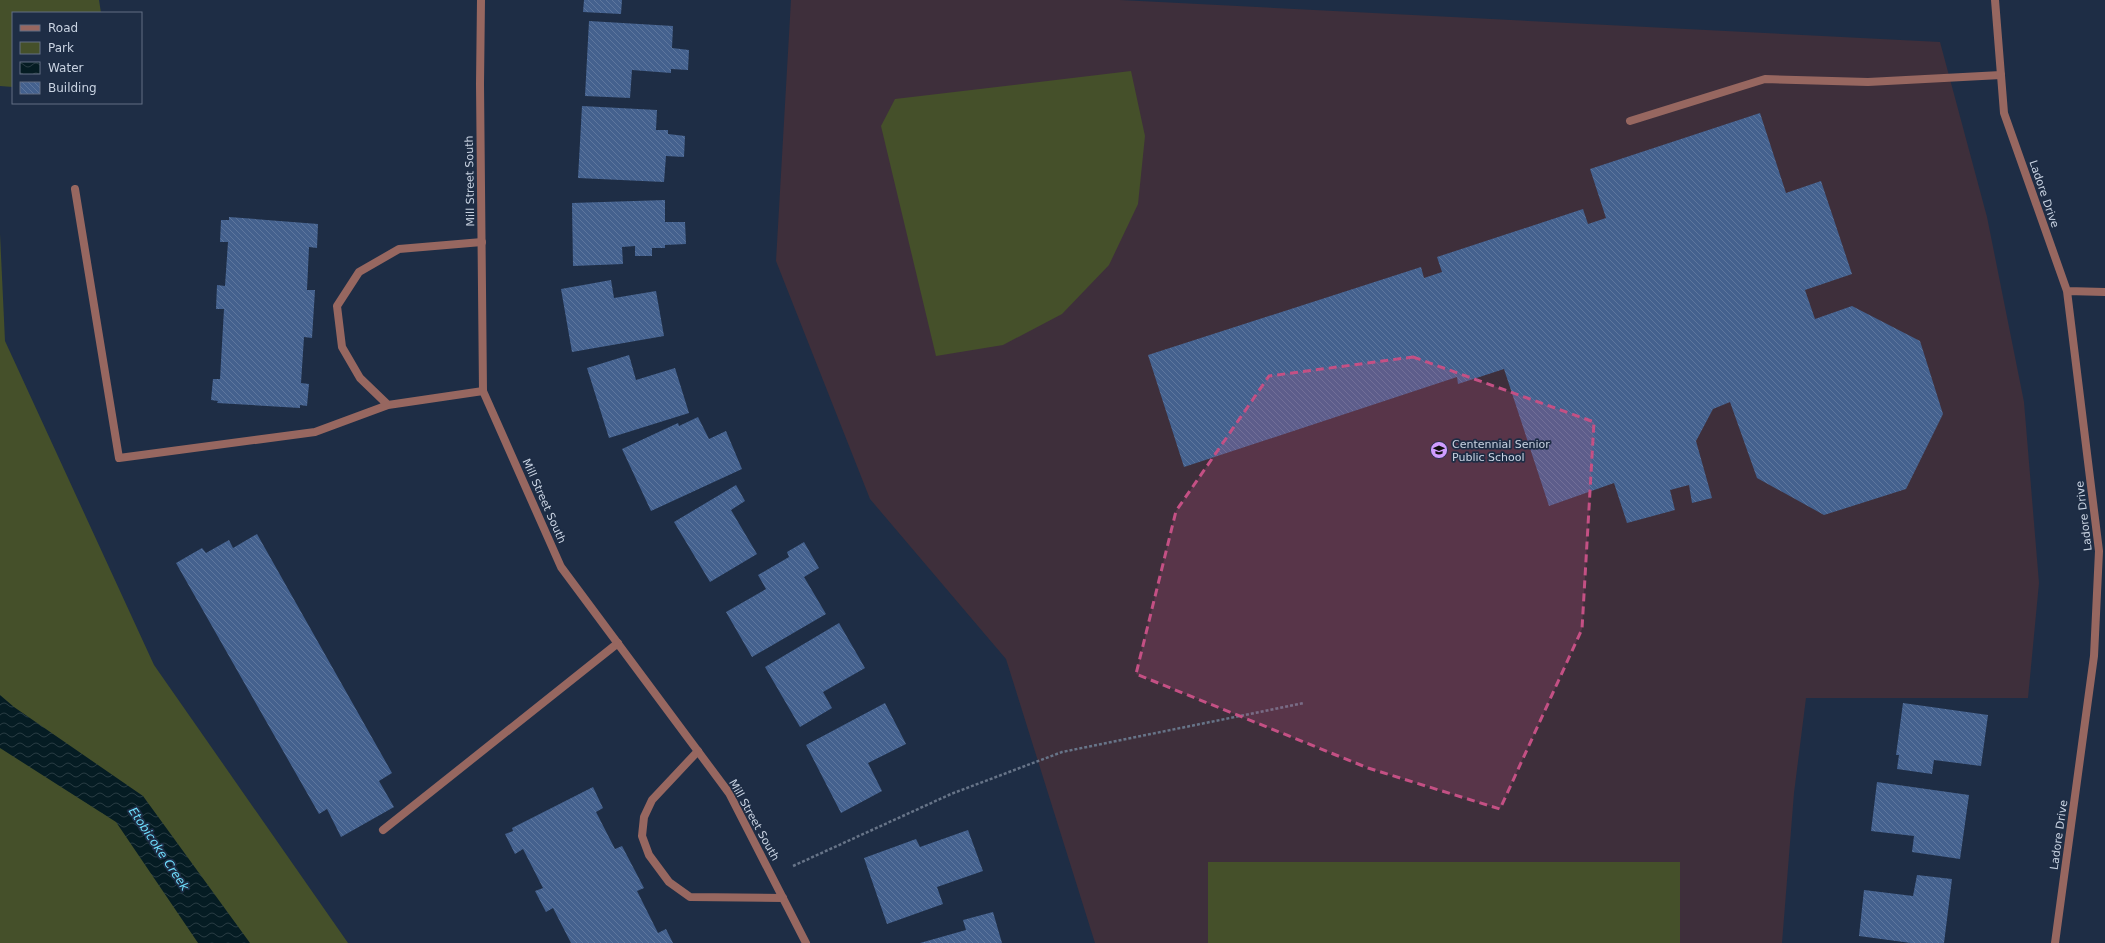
<svg xmlns="http://www.w3.org/2000/svg" width="2105" height="943" font-family="'DejaVu Sans',sans-serif">
  <style>
    .education { fill: #3e2f3b }
    .park { fill: #45502a }
    .water { fill: url(#water-waves) }
    .building { fill: url(#building-back-hatch) }
    .lines { fill: none; stroke-linecap: round; stroke-linejoin: round }
    .path { stroke: #677488; stroke-width: 2.5; stroke-dasharray: 3 2; stroke-linecap: butt }
    .lane { stroke: #976760; stroke-width: 8 }
    .street { stroke: #976760; stroke-width: 8 }
    .marked { fill: #c45084; fill-opacity: 0.2; stroke: #c45084; stroke-width: 3; stroke-dasharray: 8 5; stroke-linejoin: round }
    .labels { text-anchor: middle; dominant-baseline: central; stroke-width: 3.5; stroke-linejoin: round; paint-order: stroke }
    .street-label { font-size: 11px; fill: #c9d3e2; stroke: #1e2d45 }
    .poi-label { font-size: 11px; fill: #c9d3e2; stroke: #1e2d45; text-anchor: start }
    .water-label { font-size: 12px; font-style: italic; fill: #6fdffe; stroke: #1e2d45 }
  </style>
  <defs>
    <pattern id="water-waves" width="16" height="10" patternUnits="userSpaceOnUse"><rect width="16" height="10" fill="#051c23"/><path d="M0 5q4-4 8 0t8 0" fill="none" stroke="#283c43"/></pattern>
    <pattern id="building-back-hatch" width="6" height="6" patternUnits="userSpaceOnUse"><rect width="6" height="6" fill="#44618e"/><path d="M-1 5l2 2M0 0l6 6M5-1l2 2" fill="none" stroke="#5e779e"/></pattern>
  </defs>
  <rect width="100%" height="100%" fill="#1e2d45"/>
  <!-- education -->
  <path class="education" d="M791,0H1120L1940,42L1987,217L2024,402L2039,583L2028,698H1806L1794,793L1782,943H1095L1006,659L870,499L776,261Z"/>
  <!-- park -->
  <path class="park" d="M0,0H99L101,13H13V87L0,86Z
    M1131,71L1145,136L1138,204L1109,265L1062,314L1003,345L936,356L881,126L895,99Z
    M0,234L5,341L154,665L348,943H0Z
    M1208,862H1680V943H1208Z"/>
  <!-- water -->
  <path class="water" d="M0,695L14,707L143,796L250,943H198L116,822L0,748Z"/>
  <!-- building -->
  <path class="building" d="M584,0H622L621,14L583,12Z
    M589,21L673,26L672,48L689,50L688,70L671,69V73L632,70L630,98L585,96Z
    M582,106L657,110L656,130H668V134L685,136L684,157L666,156L664,182L578,178Z
    M1760,113L1786,193L1821,181L1852,274L1805,290L1815,319L1852,306L1920,341L1943,414L1906,489L1824,515L1757,478L1730,402L1713,409L1696,441L1712,498L1692,503L1689,485L1670,490L1675,510L1627,523L1614,483L1549,506L1504,369L1458,384L1457,377L1184,467L1148,355L1421,267L1424,278L1442,272L1437,257L1583,209L1588,224L1606,218L1590,169Z
    M665,200V222H685L686,244L665,245V248H652V256H635V246L622,247L623,264L573,266L572,203Z
    M229,217L318,224L317,248L309,247L307,290H315L312,338L304,337L301,383L309,384L307,406L300,405V408L217,403L218,401L211,400L213,379H220L224,309H216L217,285L225,286L228,242H220L221,220H229Z
    M611,280L614,298L656,291L664,336L572,352L561,289Z
    M629,355L636,380L675,368L689,413L609,438L587,368Z
    M698,417L709,439L726,431L742,469L651,511L622,449L678,423L679,426Z
    M736,485L745,501L731,510L757,554L710,582L674,522Z
    M257,534L392,773L379,781L394,807L341,837L327,809L319,814L176,563L202,548L206,553L229,540L233,548Z
    M804,542L819,568L804,577L826,614L752,657L726,612L766,589L758,575L789,557L787,552Z
    M839,623L865,668L823,692L832,708L800,727L765,667Z
    M885,703L906,744L868,763L882,791L841,813L806,745Z
    M1903,703L1988,715L1981,766L1934,760L1932,774L1897,769L1899,755H1896Z
    M1877,782L1969,795L1960,859L1912,852L1914,836L1871,831Z
    M593,787L603,808L596,812L615,849L622,846L644,888L637,891L658,933L666,929L673,943H571L553,908L546,912L535,891L543,888L523,849L515,854L505,834L513,831L512,828Z
    M968,830L983,871L937,887L943,904L887,924L864,858L916,839L920,847Z
    M1917,875L1952,879L1944,943H1911L1859,936L1864,890L1913,896Z
    M993,912L1002,943H920L966,930L963,920Z"/>
  <g class="lines">
    <!-- path -->
    <path class="path" d="M793,866L951,794L1062,752L1304,703"/>
    <!-- lane -->
    <path class="lane" d="M1630,121L1765,79L1868,82L2001,75
      M75,189L119,458L315,432L388,405L483,391
      M388,405L360,378L342,347L337,306L359,272L399,249L482,242
      M698,751L652,800L644,817L642,836L649,855L669,882L690,897L783,898
      M383,830L618,643"/>
    <!-- street -->
    <path class="street" d="M481,0L480,84L483,391L561,567L729,793L806,943
      M1995,0L2004,113L2067,291L2099,551L2094,656L2055,943
      M2067,291L2105,292"/>
  </g>
  <!-- marked area -->
  <path class="marked" d="M1413,357L1594,422L1582,629L1500,809L1368,768L1136,674L1176,511L1269,376Z"/>
  <!-- icons -->
  <defs>
    <g id="school-disc" transform="scale(0.9)"><circle r="9.5" fill="#d09dff" stroke="#1e2d45"/><path d="M0-5L7-2L0 1L-7-2ZM-4 1L0 2.5L4 1V4Q0 6-4 4Z" fill="#111"/></g>
  </defs>
  <g fill-rule="evenodd">
    <use href="#school-disc" x="1439" y="450"/>
  </g>
  <g class="labels">
    <!-- street labels -->
    <g class="street-label">
      <text transform="translate(470 181) rotate(-91)">Mill Street South</text>
      <text transform="translate(2044 194) rotate(71)">Ladore Drive</text>
      <text transform="translate(544 501) rotate(66)">Mill Street South</text>
      <text transform="translate(2084 516) rotate(-97)">Ladore Drive</text>
      <text transform="translate(754 820) rotate(61)">Mill Street South</text>
      <text transform="translate(2059 835) rotate(-82)">Ladore Drive</text>
    </g>
    <!-- poi labels -->
    <g class="poi-label">
      <text x="1452" y="444">Centennial Senior<tspan x="1452" dy="13">Public School</tspan></text>
    </g>
    <!-- water labels -->
    <g class="water-label">
      <text transform="translate(159 849) rotate(56)">Etobicoke Creek</text>
    </g>
  </g>
  <!-- legend -->
  <rect x="12" y="12" width="130" height="92" fill="#1e2d45" stroke="#626f84"/>
  <rect x="20" y="25" width="20" height="6" fill="#976760" stroke="#626f84"/>
  <text x="48" y="32" font-size="12" fill="#c9d3e2">Road</text>
  <rect x="20" y="42" width="20" height="12" fill="#45502a" stroke="#626f84"/>
  <text x="48" y="52" font-size="12" fill="#c9d3e2">Park</text>
  <rect x="20" y="62" width="20" height="12" fill="url(#water-waves)" stroke="#626f84"/>
  <text x="48" y="72" font-size="12" fill="#c9d3e2">Water</text>
  <rect x="20" y="82" width="20" height="12" fill="url(#building-back-hatch)" stroke="#626f84"/>
  <text x="48" y="92" font-size="12" fill="#c9d3e2">Building</text>
</svg>
